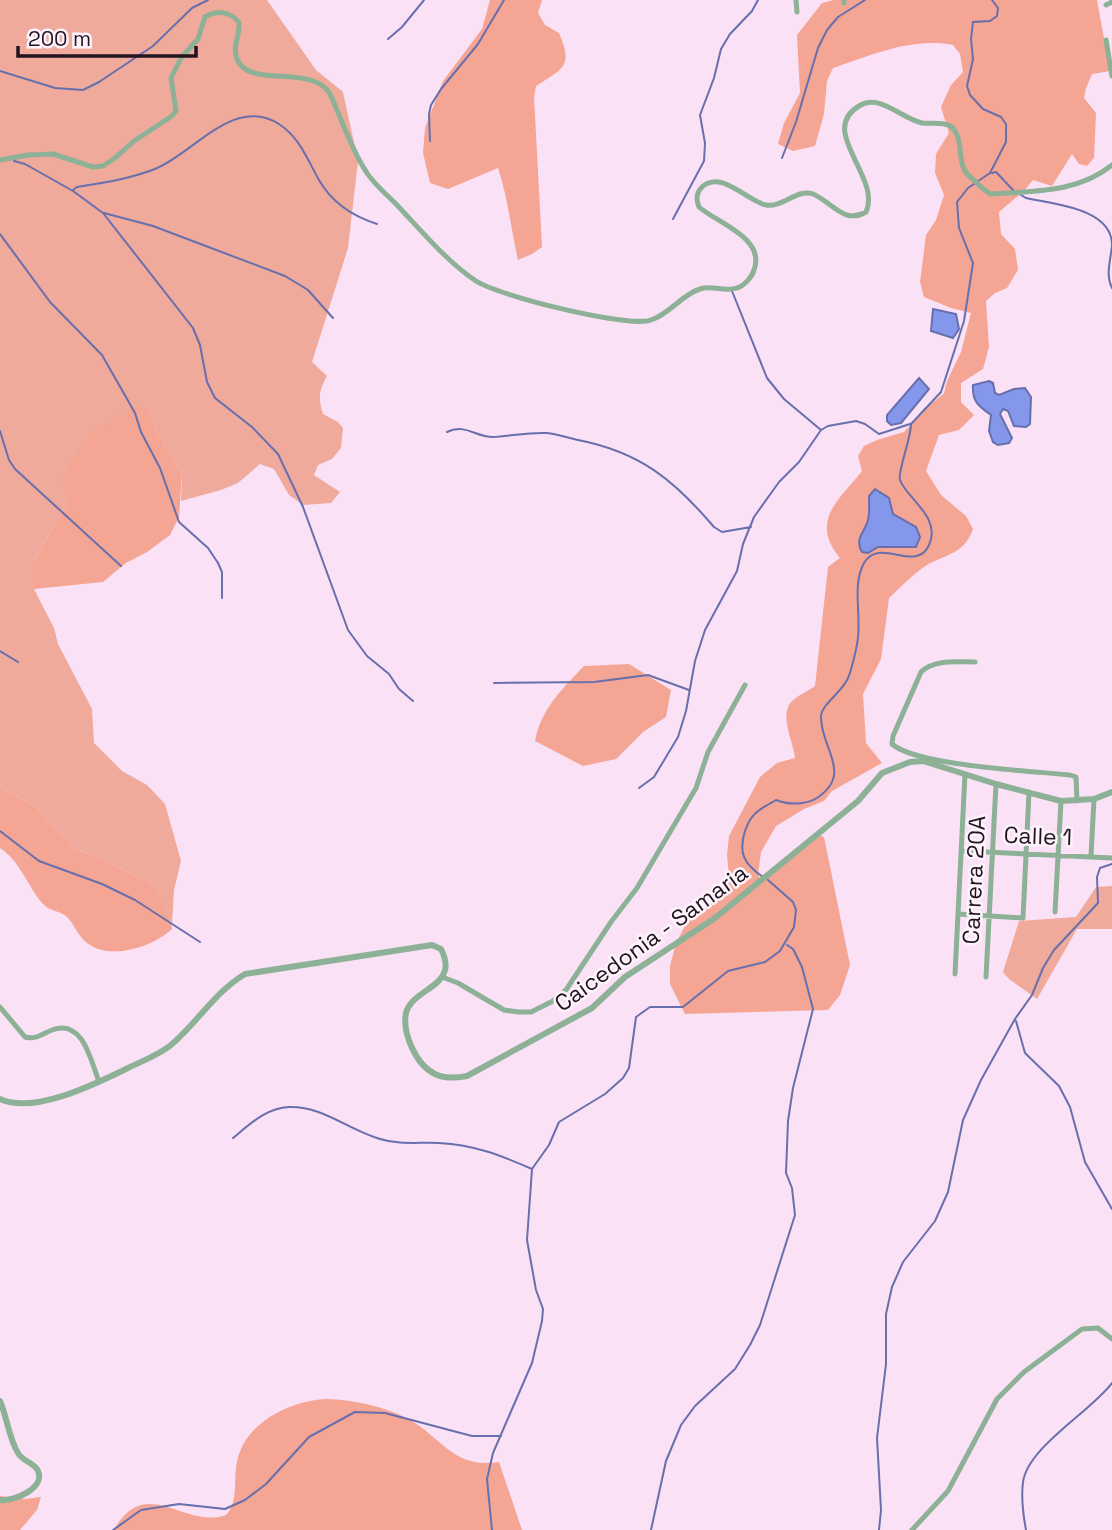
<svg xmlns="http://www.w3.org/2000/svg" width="1112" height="1530" font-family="'Space Grotesk',sans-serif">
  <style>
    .green { fill: #efaa9b }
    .forest { fill: #f4a593 }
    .water { fill: #8497ea; stroke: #676fad; stroke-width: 2 }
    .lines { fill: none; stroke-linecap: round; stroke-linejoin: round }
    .stream { stroke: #676fad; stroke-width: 2 }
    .minor { stroke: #8cb196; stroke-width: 5 }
    .tertiary { stroke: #8cb196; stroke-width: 6 }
    .labels { text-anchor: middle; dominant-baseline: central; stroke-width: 5; stroke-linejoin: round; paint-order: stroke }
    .street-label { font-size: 23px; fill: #221320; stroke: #fdf4fb }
  </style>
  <rect width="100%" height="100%" fill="#fbe1f6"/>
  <!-- green -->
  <path class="green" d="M0,0H267L316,70L343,92L358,161L348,248L312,362L327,376C319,390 318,398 323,414L338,422L343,428L341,448L332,459L318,465L314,475L340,492L331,503L303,505L289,495L274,469L260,464L238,483L221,490L181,501L182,473L157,432L147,410L89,433L77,454L68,502L34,560V589L54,628L58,644L92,709L94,743L122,771L147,785L165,804L181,861L174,890L172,924L161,907L150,882L73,847L37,808L0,787Z
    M1112,886V929H1077L1037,999L1009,979L1003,972L1019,921L1076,917L1096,887Z"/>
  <!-- forest -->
  <path class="forest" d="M490,0H542L538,13L545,25L559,33C574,67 562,69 536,86L534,97L542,247L532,254L518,260C511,229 508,198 498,168L448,189L430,183L423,153L425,128L443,81L482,29Z
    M834,0H1097L1110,71L1092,74L1086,88L1084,98L1096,113L1094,158L1087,166L1079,164L1072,154L1052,186L1033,180L1024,191L999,212L1001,234L1015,249L1018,270L1007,288L995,293L986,301L989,347L983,369L961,383V402L974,415L959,430L939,435L926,471L941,495L966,516L973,529C964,554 947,554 927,565C914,573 901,587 889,598L881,659L863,694L866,743L882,763L832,791L824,801L804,809L776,826L761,852L758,874L760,879L816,834L824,837L850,965L840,995L828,1010L685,1014L670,984V966L676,943L686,924L718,895L729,877L727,855L729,836L760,777L777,763L795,758C794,744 779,716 791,702C797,696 808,691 815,686L828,567L840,558C809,521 839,500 862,471L858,456L864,446L877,440L904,432L924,410L944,393L947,381L961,352L971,313L951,308L924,297L920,282L926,235L936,220L944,195L935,173L936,154L949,133L941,107L951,85L963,72L960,54L953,45C912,37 872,55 833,68L827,81L824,114L815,146L793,151L778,144L784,123L800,93L797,35L822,3Z
    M135,407L147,409L157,432L182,473L179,517L170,535L147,552L126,563L103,582L34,589V560L68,502L61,478L89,433Z
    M629,664L671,690L666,717L643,732L616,759L583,766L535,741C541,709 563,688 584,666Z
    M0,787L37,808L73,847L150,882C155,893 172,920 172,929C153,947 110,961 87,943C78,936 74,924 67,917C61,911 49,911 43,904C28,887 20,861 0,848Z
    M327,1399C355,1400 384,1406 410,1420C443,1439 454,1469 499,1462L522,1530H114C145,1473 185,1530 226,1515C239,1502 233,1479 237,1462C244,1423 291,1400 327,1399Z
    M0,1496L25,1499L41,1497L37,1510L20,1530H0Z"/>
  <!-- water -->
  <path class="water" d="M933,309L956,314L959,329L953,338L931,331Z
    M919,378L929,389L901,423L891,425L887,421V415Z
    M989,381L993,383L995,393L999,395L1014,389L1025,388L1031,397L1030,424L1026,427L1014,426L1008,411L1003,409L1000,414L1012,438L1009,443L998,445L993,442L989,431L991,415C978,406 972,401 973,385Z
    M875,489L889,498L893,514L916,527L920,537L916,547H878L868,553L862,552C854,539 865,532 868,520C870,512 869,504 869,496Z"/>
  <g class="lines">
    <!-- stream -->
    <path class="stream" d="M388,39L402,27L424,0
      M0,71L55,88L83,90L99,82L153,46L192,8L208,0
      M430,141L429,114L431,105L441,89L478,44L504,0
      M782,158L796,122L818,48L827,30L838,17L865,0
      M14,161L25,164L73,191L103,213L193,328L200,345L207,382L215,398L252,427L278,454L303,507L348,630L367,656L389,674L399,689L413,701
      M992,173L996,172L1013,190
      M73,190L77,187C103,183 129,179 155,169C193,154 234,95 279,124C300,138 307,159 319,180C332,203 352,216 377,224
      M1021,195L1026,198C1052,204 1112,208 1112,245C1111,259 1105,275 1112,288
      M104,213L153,226L285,276L308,290L333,318
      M673,219L704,161L705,143L700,115L714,78L721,49L730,34L752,11L758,0
      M0,234L50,302L102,355L135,413L141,432L160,468L179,522L208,548L218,563L222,572V598
      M732,291L767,378L784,399L821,430
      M0,431L9,460L15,469L121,566
      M447,432C465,423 475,437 493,437C511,436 529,432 547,433C557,434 568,438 578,440C640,452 674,480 714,527L722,532L751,527
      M0,651L18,662
      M494,683L594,682L648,675L689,690
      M639,788L654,777L678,737L686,711L695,661L705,630L737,571L743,544L754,517L779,482L799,462L821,430L828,426L856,421L865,424L879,434L910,424
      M0,831L39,861L102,884L135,900L200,942
      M763,877C744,864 738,853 745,831C747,826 749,820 753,816C758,809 768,805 776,800C788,805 806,805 817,798C854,773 820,748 821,716C822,703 845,691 850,673C853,662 857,649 858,637C861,613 852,585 864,563C879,536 916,574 929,545C942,517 906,498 900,480C897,473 911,439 911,424L941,392L964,321L973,263L959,228L957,202L968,188L990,173L1006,142V124L1001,117L983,109L970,95L967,86L973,59L971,39L973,22L990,21L997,16L998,8L992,0
      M1016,1021L1025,1053L1059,1086L1070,1107L1085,1162L1112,1209
      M233,1138C250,1124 266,1108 289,1107C323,1106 348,1130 380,1139C399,1145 419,1142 439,1143C475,1145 500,1155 532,1169
      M113,1530L141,1510L179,1504L225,1509L245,1500L266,1484L309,1437L355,1412L385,1413L472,1436H501
      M492,1530L487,1479L493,1453L532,1363L542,1321L543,1309L536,1290L527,1240L532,1169L549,1145L559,1122L605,1094L623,1078L629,1068L636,1017L650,1007H683L728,971L765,962L780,951L794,927L796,910L793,902L768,880
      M651,1530L666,1461L681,1425L695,1406L735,1369L750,1345L760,1325L795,1215L792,1188L786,1173L788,1121L793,1088L813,1009L802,967L793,949L787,945
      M879,1530L881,1510L877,1438L886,1364V1314L892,1287L903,1262L935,1221L948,1192L963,1120L981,1080L1015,1019L1032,995L1043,968L1054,950L1098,903L1097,877L1100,868L1112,864
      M1026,1530C1023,1514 1021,1498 1023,1482C1028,1447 1090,1412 1112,1383"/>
    <!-- minor -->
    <path class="minor" d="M796,0L797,12
      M844,0V3
      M1106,5L1112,2
      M1106,40L1112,76
      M0,160L28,155L53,154L93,167L103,166L115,158L134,141L172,116L176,111L171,78L181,58L198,39L205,17C217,10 231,11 239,23C240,35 232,47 237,59C248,88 308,65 328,91C332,96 334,104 337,110C346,131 354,154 367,173C374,184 386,194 396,204C419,228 448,263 476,281C499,296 627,328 651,320C670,314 681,295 700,289C712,285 725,292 737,288C744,286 752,277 754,270C766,238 717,223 699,207C696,200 696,193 702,187C721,169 748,202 766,205C782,208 798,188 813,194C832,202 844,225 866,212C882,177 817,131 859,106C880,93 900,118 922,123C932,124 945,121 953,128C963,140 958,157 964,169C966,174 971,178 975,181C980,186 984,191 991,194C1033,191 1078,193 1112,165
      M975,662C957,662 934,659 921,672L893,736L892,744C917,766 1033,771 1070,775L1076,777L1077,801
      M962,851L1112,858
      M1091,856L1094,799
      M1055,912L1061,801
      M958,914L1023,918L1029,792
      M955,974L965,774
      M442,977L458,983L504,1010L518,1012H531L553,1001L566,990L611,922L637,888L696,788L708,752L745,685
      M986,977L996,784
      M0,1007L25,1037C36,1040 42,1034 52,1030C83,1018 91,1061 99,1082
      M912,1530L948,1491L997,1399L1024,1372L1082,1329L1098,1328L1112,1339"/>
    <!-- tertiary -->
    <path class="tertiary" d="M0,1099C34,1115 97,1083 128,1068C142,1061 159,1055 171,1045C197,1023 215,992 245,974L432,945L441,949C444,955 447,963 445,970C440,989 411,993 406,1013C402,1033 416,1065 435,1074C445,1079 457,1078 467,1076L592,1008L625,977L715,918L858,801L882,773L910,762L923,761L996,784L1061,801L1094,799L1112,792
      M0,1401C7,1417 9,1439 18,1453C22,1461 35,1463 38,1471C46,1488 13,1502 0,1500"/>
  </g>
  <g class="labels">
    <!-- street labels -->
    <g class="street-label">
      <text transform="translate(1038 836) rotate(2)">Calle 1</text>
      <text transform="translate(974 880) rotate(-87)">Carrera 20A</text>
      <text transform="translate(651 938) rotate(-36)">Caicedonia - Samaria</text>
    </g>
  </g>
  <!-- scale -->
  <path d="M18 46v10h178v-10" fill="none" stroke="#221320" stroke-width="3.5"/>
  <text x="28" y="46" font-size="21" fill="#221320" stroke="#fdf4fb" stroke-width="5" paint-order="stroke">200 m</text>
</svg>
